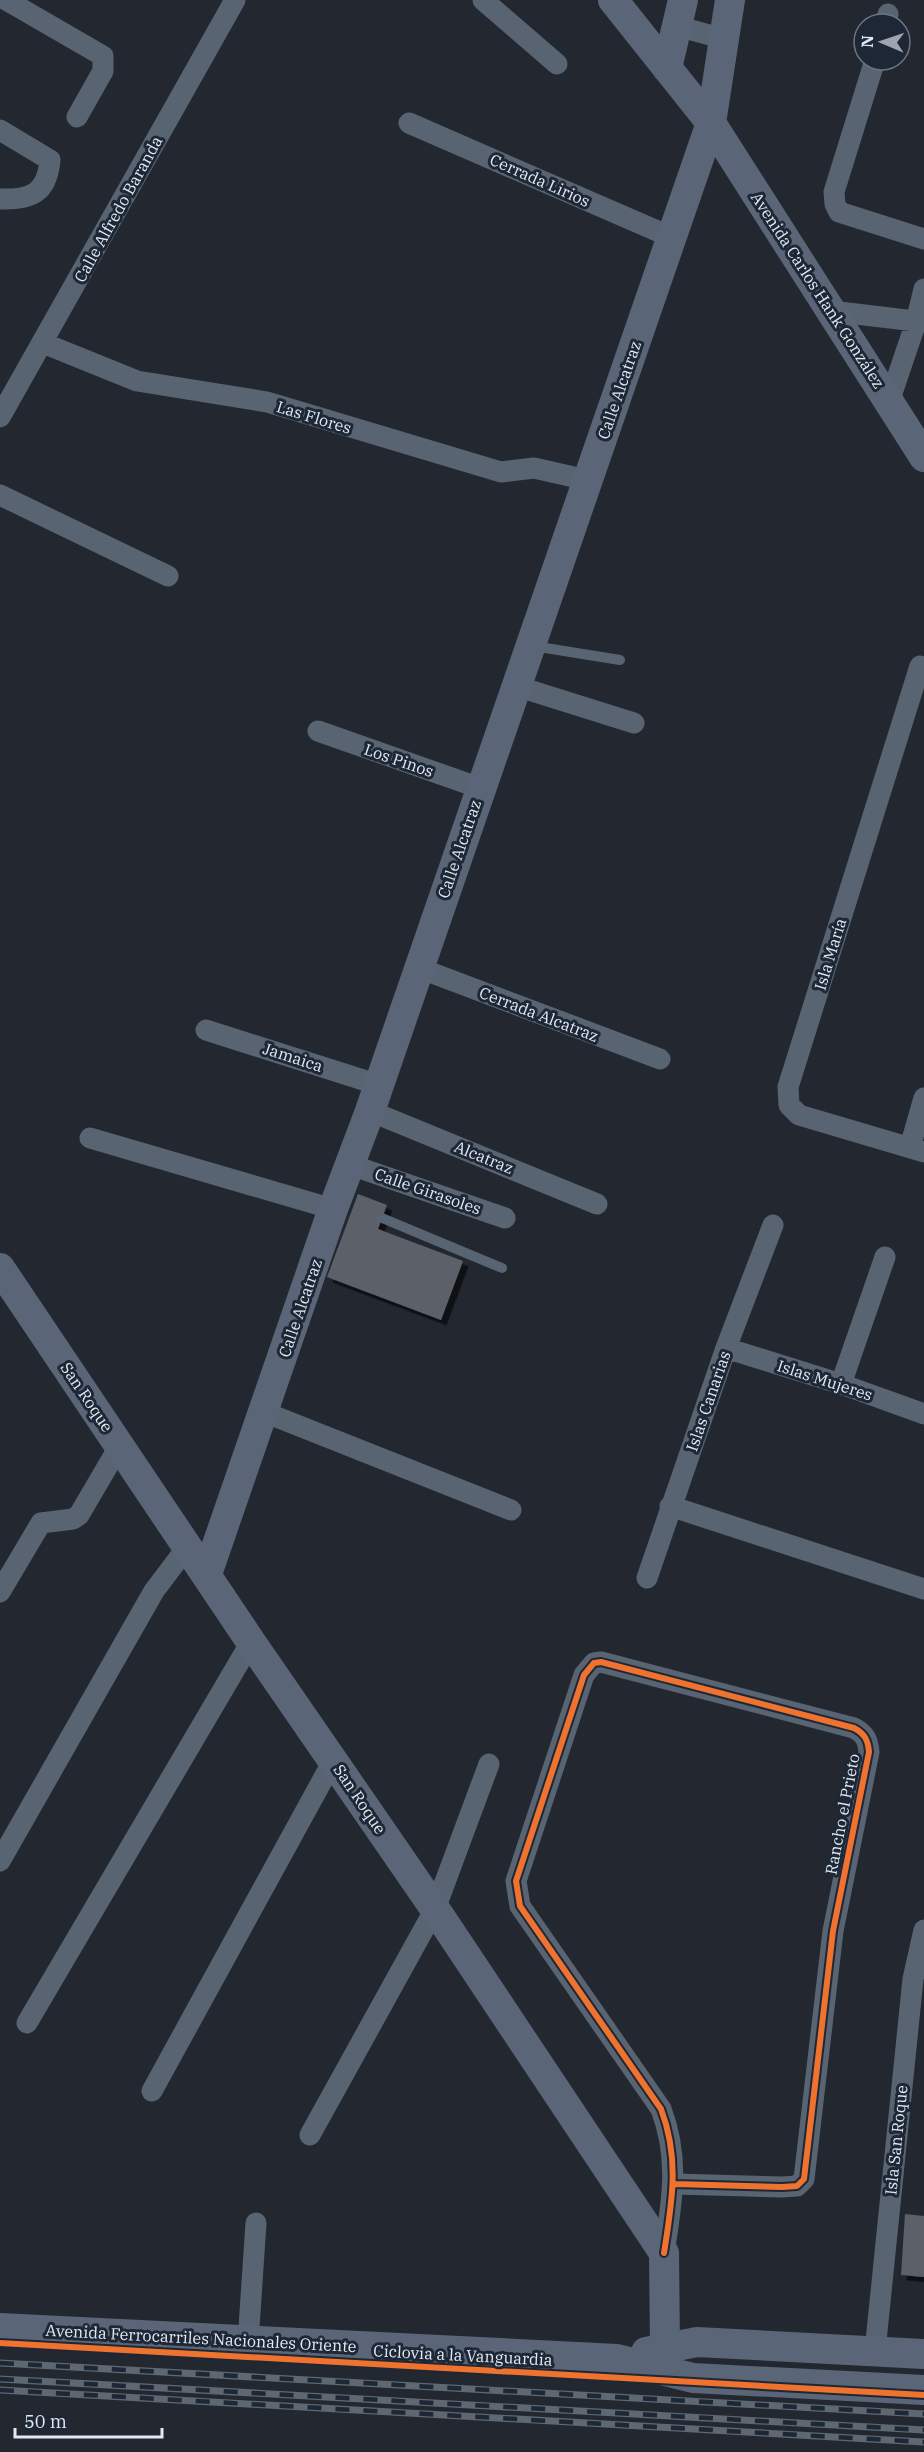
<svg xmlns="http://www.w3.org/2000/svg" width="924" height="2452" font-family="'IBM Plex Serif',serif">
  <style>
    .building { fill: #5c6168; filter: url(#shadow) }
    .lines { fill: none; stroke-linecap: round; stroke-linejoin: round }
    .lane { stroke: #596473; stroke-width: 10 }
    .street { stroke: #596473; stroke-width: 21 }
    .secondary { stroke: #5a6677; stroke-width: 30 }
    .rail-casing { stroke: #5f6771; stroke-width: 7 }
    .rail { stroke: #1d2736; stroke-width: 4.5; stroke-dasharray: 14; stroke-linecap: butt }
    .cycleway-casing { stroke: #1d2736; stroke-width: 10 }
    .cycleway { stroke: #ef722f; stroke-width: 6 }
    .labels { text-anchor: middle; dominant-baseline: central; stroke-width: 6; stroke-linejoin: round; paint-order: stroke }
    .street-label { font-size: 16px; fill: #e2e9f3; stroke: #1d2736 }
  </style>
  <defs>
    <filter id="shadow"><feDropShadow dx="5.5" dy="5.5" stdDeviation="0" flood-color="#0009"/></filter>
  </defs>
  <rect width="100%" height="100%" fill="#232830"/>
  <!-- building -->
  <path class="building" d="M358,1194L387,1205L378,1229L463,1261L441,1320L327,1277Z
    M905,2214L924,2216V2277L901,2275Z"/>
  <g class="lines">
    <!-- lane -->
    <path class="lane" d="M533,646L620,660
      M382,1218L502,1268"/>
    <!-- street -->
    <path class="street" d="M6,0L103,56V71L77,117
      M483,0L557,64
      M886,24L888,14
      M677,26L724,39
      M875,60L834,192L835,204L839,212L924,239
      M409,123L671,237
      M0,130L50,160C47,194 30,200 0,199
      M831,311L924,322
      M43,343L137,381L267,402L501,472L534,468L587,480
      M889,402L916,322L924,289
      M0,417L235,0
      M0,495L168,576
      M920,666L788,1087L789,1105L799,1115L924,1152
      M516,686L634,723
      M318,731L480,788
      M419,968L660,1059
      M206,1030L379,1085
      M370,1111L597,1204
      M90,1138L333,1209
      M910,1147L924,1098
      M351,1165L505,1218
      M726,1348L841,1384L924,1414
      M841,1384L885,1257
      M264,1412L511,1510
      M670,1506L924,1589
      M647,1578L726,1348L773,1225
      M0,1592L41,1523L73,1519L79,1515L120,1445
      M0,1861L154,1591L188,1546
      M27,2023L251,1642
      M152,2091L333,1761
      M310,2135L435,1909L489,1764
      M664,2253C672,2202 680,2159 661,2109L520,1906L516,1881L584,1675L594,1663L601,1662L854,1728C865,1734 868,1740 869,1752L833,1931L804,2179L797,2186L782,2187L675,2184
      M248,2342L256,2223
      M875,2351L913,1979L924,1930"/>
    <!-- secondary -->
    <path class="secondary" d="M613,0L711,123L924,457
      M667,68L683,0
      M0,1268L251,1642L435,1909L664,2253L665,2348
      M207,1574L333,1209L370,1111L711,123L730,0
      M0,2328L617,2359L693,2378L924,2390
      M646,2352L697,2342L924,2354"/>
    <!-- rail casing -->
    <g class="rail-casing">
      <path id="rail" d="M0,2363L924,2414
        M0,2379L924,2430
        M0,2390L924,2442"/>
    </g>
    <!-- rail -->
    <use href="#rail" class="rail"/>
    <!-- cycleway casing -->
    <g class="cycleway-casing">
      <path id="cycleway" d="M664,2253C672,2202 680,2159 661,2109L520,1906L516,1881L584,1675L594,1663L601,1662L854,1728C865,1734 868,1740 869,1752L833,1931L804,2179L797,2186L782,2187L675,2184
        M0,2343L924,2395"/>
    </g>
    <!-- cycleway -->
    <use href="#cycleway" class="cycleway"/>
  </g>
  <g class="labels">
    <!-- street labels -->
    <g class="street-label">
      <text transform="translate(540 180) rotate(24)">Cerrada Lirios</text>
      <text transform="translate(118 209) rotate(-61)">Calle Alfredo Baranda</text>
      <text transform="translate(818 290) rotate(57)">Avenida Carlos Hank González</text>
      <text transform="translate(619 390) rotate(-71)">Calle Alcatraz</text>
      <text transform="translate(314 417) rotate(17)">Las Flores</text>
      <text transform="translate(399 760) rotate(19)">Los Pinos</text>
      <text transform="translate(459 849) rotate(-71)">Calle Alcatraz</text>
      <text transform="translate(830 954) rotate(-73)">Isla María</text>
      <text transform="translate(539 1014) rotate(21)">Cerrada Alcatraz</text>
      <text transform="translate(293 1057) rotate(18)">Jamaica</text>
      <text transform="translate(484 1157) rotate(22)">Alcatraz</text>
      <text transform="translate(428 1191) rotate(19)">Calle Girasoles</text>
      <text transform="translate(300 1308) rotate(-71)">Calle Alcatraz</text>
      <text transform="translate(825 1380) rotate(18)">Islas Mujeres</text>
      <text transform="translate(87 1397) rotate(56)">San Roque</text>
      <text transform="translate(708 1401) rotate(-71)">Islas Canarias</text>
      <text transform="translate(360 1799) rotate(56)">San Roque</text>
      <text transform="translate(842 1814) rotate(-79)">Rancho el Prieto</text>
      <text transform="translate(896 2140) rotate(-84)">Isla San Roque</text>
      <text transform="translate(201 2338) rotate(3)">Avenida Ferrocarriles Nacionales Oriente</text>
      <text transform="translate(463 2355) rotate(3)">Ciclovia a la Vanguardia</text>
    </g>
  </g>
  <!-- north arrow -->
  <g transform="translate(882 42) rotate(272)"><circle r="28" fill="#1d2736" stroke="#6c7582" stroke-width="1.5"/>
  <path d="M0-4.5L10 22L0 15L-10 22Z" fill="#9fa5af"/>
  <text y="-9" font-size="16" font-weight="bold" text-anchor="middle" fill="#e2e9f3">N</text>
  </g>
  <!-- scale -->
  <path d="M15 2428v9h147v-9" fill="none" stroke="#e2e9f3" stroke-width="3"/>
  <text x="24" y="2428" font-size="18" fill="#e2e9f3" stroke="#1d2736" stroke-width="4.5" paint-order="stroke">50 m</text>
</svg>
